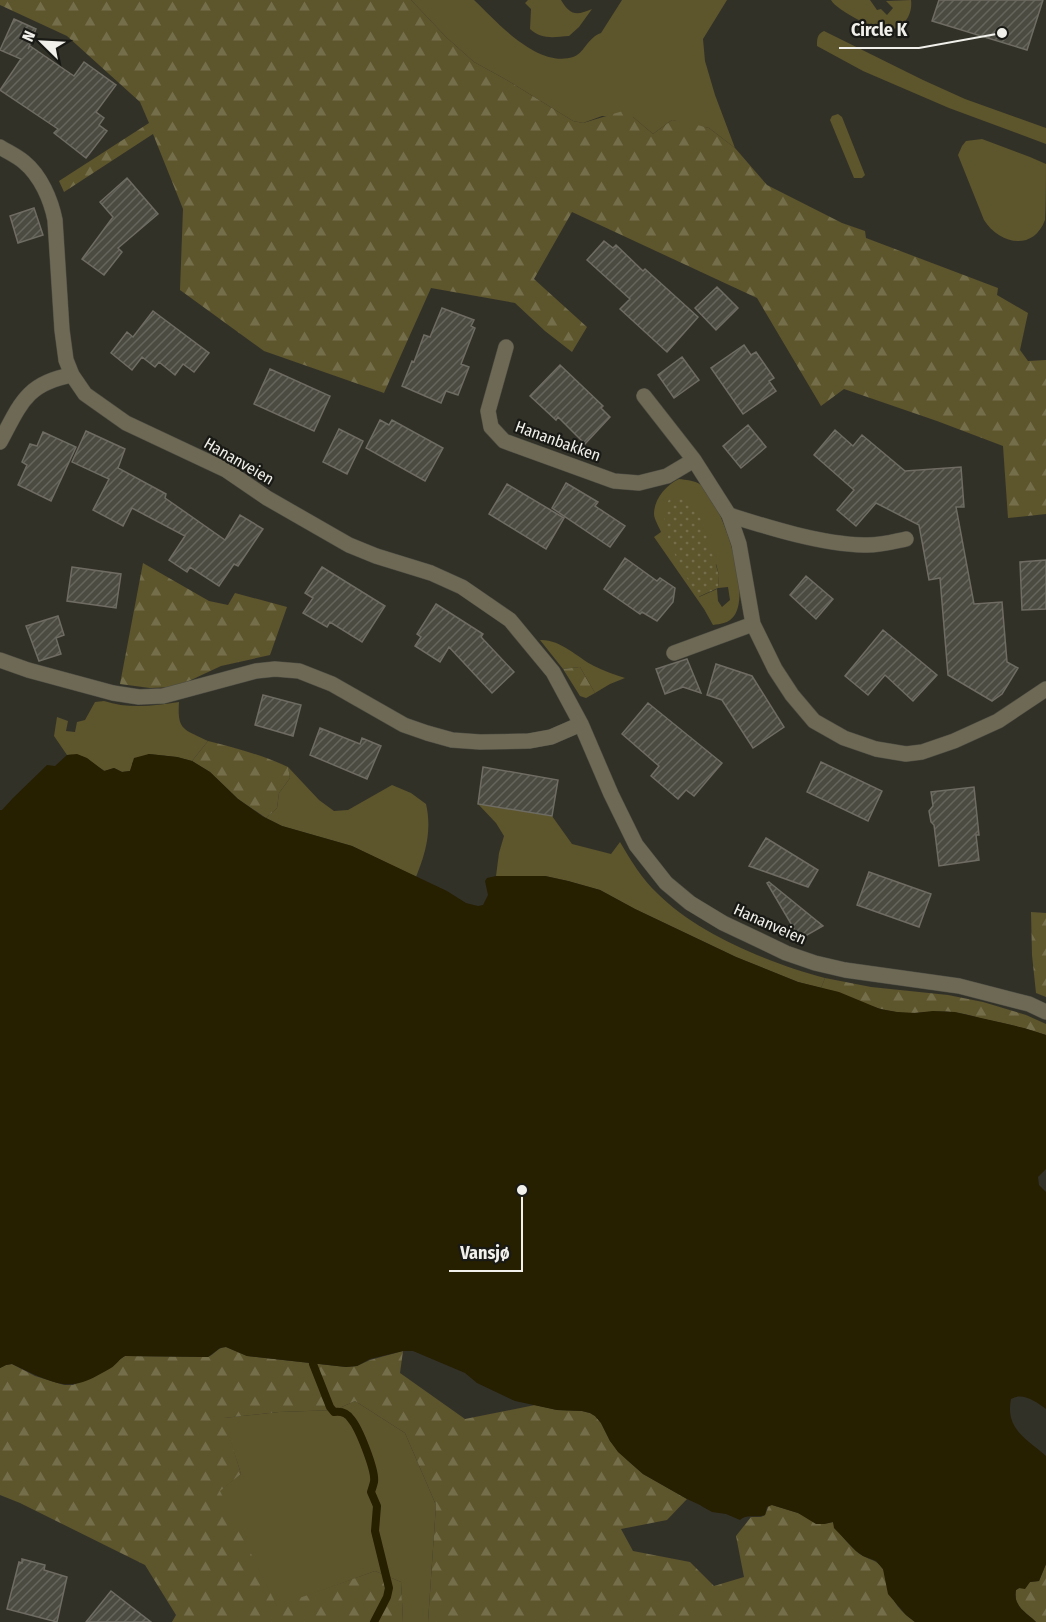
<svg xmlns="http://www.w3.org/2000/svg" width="1046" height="1622" font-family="'Fira Sans Condensed',sans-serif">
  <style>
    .green { fill: #5d552c; fill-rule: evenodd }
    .forest { fill: url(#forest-firs) }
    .park { fill: url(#park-dots) }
    .water { fill: #261f00 }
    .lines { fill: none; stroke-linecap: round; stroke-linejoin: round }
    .stream { stroke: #261f00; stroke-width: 8 }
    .building { fill: url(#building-hatch); stroke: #6e6c63; stroke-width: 1.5 }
    .minor-casing { stroke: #4d4c43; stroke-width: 16 }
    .minor { stroke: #6d6955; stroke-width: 15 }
    .labels { text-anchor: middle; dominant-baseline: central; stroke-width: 4.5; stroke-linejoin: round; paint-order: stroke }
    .street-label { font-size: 16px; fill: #f1f0eb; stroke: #191915 }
    .leader { fill: none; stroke: #f1f0eb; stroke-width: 2 }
    .callout-dot { fill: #f1f0eb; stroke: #191915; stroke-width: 2 }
    .callout-label { font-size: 18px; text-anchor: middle; font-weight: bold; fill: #f1f0eb; stroke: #191915; stroke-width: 4.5; stroke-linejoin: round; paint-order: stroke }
  </style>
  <defs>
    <pattern id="forest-firs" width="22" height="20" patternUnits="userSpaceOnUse" patternTransform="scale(1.5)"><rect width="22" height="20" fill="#5d552c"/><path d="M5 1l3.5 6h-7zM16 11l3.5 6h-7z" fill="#756e4b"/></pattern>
    <pattern id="park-dots" width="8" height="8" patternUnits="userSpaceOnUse" patternTransform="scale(1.5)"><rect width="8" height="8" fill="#5d552c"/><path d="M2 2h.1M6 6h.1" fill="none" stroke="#756e4b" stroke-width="1.8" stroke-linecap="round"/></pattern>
    <pattern id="building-hatch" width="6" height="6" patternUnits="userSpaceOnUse" patternTransform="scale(1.5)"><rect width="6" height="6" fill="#4c4b42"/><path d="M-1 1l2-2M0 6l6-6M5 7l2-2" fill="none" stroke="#66655d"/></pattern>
  </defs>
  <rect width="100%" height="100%" fill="#323128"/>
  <!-- green -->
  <path class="green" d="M411,0H474C497,22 537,68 573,57C584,54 587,38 601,33L622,0H727L703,39L705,61L715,95L735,148L709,128L672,120L653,134L633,117L602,116L583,123L573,121L505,79L474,62L446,37Z
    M528,0H561C570,15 576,16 592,9L579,27L569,36C554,37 542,40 530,29L531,9L525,3Z
    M831,0H870L877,10L881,9L887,15L893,8L886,1L911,0C913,14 904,29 888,30C876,30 837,11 831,0Z
    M824,31L923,80L965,99L1046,128V144L949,108L863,71L817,46C817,39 817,34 824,31Z
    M838,114L842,117L865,175L862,178H854L830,120L832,116Z
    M982,139L1030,157L1046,164C1046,178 1046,208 1045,220C1033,252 999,244 984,220L958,155L962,146L966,141Z
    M679,479C686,480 694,480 701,485C722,504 752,592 734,616C729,623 721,624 713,625L704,609L654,537L661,532C659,527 654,519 654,514C654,499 666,485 679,479ZM716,564L719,575L718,588L728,587L730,600L722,607L718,601L717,589L699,597Z
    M540,640C560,639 577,657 594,666C604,671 615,675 625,678L610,684L595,693L580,667L563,669Z
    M104,701C128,709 154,706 179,702C177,731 184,729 208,741L192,761L177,757L149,754L132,763V766L130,771L122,772L114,768L105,771C90,763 86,753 67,755L54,736L57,717L68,721L66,731L75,732L77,722L85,720L95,702Z
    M288,767L319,800L334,811L348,810L392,785L411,793L426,804C432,830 426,852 416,877L352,846L282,826L266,818L277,808L279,793L290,778Z
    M478,804L552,816L572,844L611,854L620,842C631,861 642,879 658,894C698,934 771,964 825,978L821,988L798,982L736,957L635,909L600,890L568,881L545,876H496L499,853L504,836L496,823Z
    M355,1401L405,1433L436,1505L428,1622H403L401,1582L375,1571L277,1607L219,1491L241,1474L223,1418L279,1412L335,1410Z"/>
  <!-- forest -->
  <path class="forest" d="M0,0H411L446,37L474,62L505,79L573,121L583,123L623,111L633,117L653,134L672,120L686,122L709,128L735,148L767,185L842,223L865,231L866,238L998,288L997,295L1028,313L1020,350L1028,361L1046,360V514L1008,518L1003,446L937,421L844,389L821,406L757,298L572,212L534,279L587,327L572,352L545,331L515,303L431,288L384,393L264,351L180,290L183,209L153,134L64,192L59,181L149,123L140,102L67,36L0,5Z
    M143,563L209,601L228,605L235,593L287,607L270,655L221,666L176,687L150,688L120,684Z
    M580,667L595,693L586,698L580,696L563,669Z
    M208,741C235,748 263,755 288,767L290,778L279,793L277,808L266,818L238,799L210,772L192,761Z
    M1031,912L1046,913V997L1036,993L1032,955Z
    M825,978L871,987L948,995L983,1002L1026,1015L1046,1024V1035C1025,1028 1005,1023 983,1019C973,1016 962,1013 951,1012C932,1010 914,1015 896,1012C870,1009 846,994 821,988Z
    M226,1347L247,1356L346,1367L357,1366L370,1360L403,1351L400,1373L465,1419L535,1405L557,1410L582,1411L590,1413L595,1416L601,1423L610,1441L627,1460L643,1474L687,1499L667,1520L621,1529L633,1551L690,1562L714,1586L744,1577L736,1536L751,1517H761L765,1515L769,1505H772L798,1513L824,1524L833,1522C838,1532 852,1550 863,1556C870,1560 877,1560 882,1568C886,1572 887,1580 888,1586C893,1603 900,1611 915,1622H428L436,1505L405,1433L355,1401L335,1410L279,1412L224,1418L241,1474L220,1491L277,1606L375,1571L401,1582L403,1622H172L176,1615L145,1565L20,1503L0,1495V1368L6,1365L12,1364L35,1376L64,1385H73L100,1373L125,1356L208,1357C215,1354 218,1347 226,1347Z
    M1046,1564V1622H1036C1026,1612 1013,1607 1016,1590L1030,1582L1039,1581Z"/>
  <!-- park -->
  <path class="park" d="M680,496L688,499L702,521L719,575L718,588L698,597C686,575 665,543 664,517C664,510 666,504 670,498Z"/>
  <!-- water -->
  <path class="water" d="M77,754L87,758L104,771L114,768L122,772L130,771L134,758L149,754L177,757L192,761L210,772L238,799L262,816L282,826L352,846L447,891L466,903L478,906L483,905L488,895L485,881L487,878L496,876H545L568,881L600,890L635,909L736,957L798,982L839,992L880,1009L897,1012L915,1013L933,1011L955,1012L1024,1028L1046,1035V1169L1038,1177L1039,1185L1046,1192V1409C1036,1402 1023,1392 1011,1399C1005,1429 1026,1438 1046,1456V1564L1039,1581L1030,1582L1025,1589L1019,1588L1016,1590C1013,1607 1026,1612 1036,1622H915L906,1615L888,1594L883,1569L876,1561L863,1556L856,1551L834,1528L833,1522L824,1524H816L798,1513L772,1505L767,1507L765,1515C757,1518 746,1514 740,1520L726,1514L712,1512L703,1507L700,1505L687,1499L643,1474L618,1452L610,1441L601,1423L595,1416L590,1413L582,1411L557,1410L515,1401L477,1383L465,1373L413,1351H403L370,1359L357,1366L346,1367L247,1356L226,1347L220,1348L208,1357L125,1356C119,1359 117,1364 111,1368C78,1387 69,1390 33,1374C26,1371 19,1367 12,1364L6,1365L0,1368V810H2L13,798L47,765L55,766L67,755Z"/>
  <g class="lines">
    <!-- stream -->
    <path class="stream" d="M313,1364L330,1407L334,1412C341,1411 347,1413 351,1419C359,1428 376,1471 374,1482C373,1486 372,1489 371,1492L377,1506L375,1531L389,1588L387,1597L374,1622"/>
  </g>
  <!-- building -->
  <path class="building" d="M939,0H1043L1027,50L932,21Z
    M14,19L36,29L28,49L30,46L74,76L84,62L116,85L96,112L104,118L99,125L107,131L86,158L54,133L58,129L0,90L21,59L0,50Z
    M127,178L158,214L118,248L122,252L104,275L82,259L113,217L100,202Z
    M34,208L43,235L18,243L10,216Z
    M604,241L613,248L616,245L643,271L645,269L698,317L667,352L620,309L630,299L587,260Z
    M717,287L738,308L716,330L695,308Z
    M442,308L474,320L471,326L475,328L461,364L469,367L458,395L446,391L441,403L402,386L412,361L414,362L424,335L430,337Z
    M153,311L209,353L194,372L183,364L175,375L159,362L155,367L142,357L132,370L111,353L127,332L133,337Z
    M744,345L751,355L756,352L774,378L769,381L776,391L743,414L711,368Z
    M682,357L699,380L674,398L658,375Z
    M560,365L603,406L601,408L610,417L585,444L558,417L556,420L530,396Z
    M270,369L330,396L314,431L254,404Z
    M380,420L389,425L392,420L443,448L425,481L366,448Z
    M748,425L766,447L741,468L723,446Z
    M339,429L363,441L347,474L323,462Z
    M835,430L853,446L862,435L905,471L961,467L964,507H956L974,604L1002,602L1007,662L1018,668L1002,694L992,701L948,675L940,578L929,580L919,525L876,503L856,526L837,510L854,490L814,455Z
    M86,431L125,449L118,468L166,494L165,498L225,540L240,515L263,529L238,566L234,564L219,586L190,567L187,572L169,560L185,536L132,508L123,526L93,510L109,479L72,462Z
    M43,432L76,447L51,501L18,485L27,465L22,462L30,444L37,446Z
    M566,483L598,502L595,506L625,526L610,547L552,508Z
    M507,484L564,518L546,549L489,514Z
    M625,558L657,581L660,578L675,588L673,602L657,621L642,612L640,614L604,589Z
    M1046,560V609L1022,610L1020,562Z
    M72,567L121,574L116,608L67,601Z
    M322,567L385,606L362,642L330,622L327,627L303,613L313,598L305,593Z
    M806,576L833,599L816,619L790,595Z
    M436,604L483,634L481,637L514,672L492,693L449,647L440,662L415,646L421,637L417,634Z
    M58,616L64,635L56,638L61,654L39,661L26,626Z
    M883,630L937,675L913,701L885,675L868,695L845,676Z
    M687,659L701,693L683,687L665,694L656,669Z
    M716,664L752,676L784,727L753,748L722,700L707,695Z
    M263,695L301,705L293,736L255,725Z
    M648,703L722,763L694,796L686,790L678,799L651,776L659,766L622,734Z
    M320,728L360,744L362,738L381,746L367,779L310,755Z
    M821,762L882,791L868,821L807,792Z
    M483,767L558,780L552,816L478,804Z
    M974,787L979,835H976L979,860L939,866L934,825L931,822L929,811L933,806L931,792Z
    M766,838L818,870L808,887L749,866Z
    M869,872L931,894L919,927L857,905Z
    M769,882L823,926L800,939L767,883Z
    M22,1559L45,1565L44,1570L67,1577L57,1622L7,1609L19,1562L22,1563Z
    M111,1591L151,1622H86Z"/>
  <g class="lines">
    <!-- minor casing -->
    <g class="minor-casing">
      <path id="minor" d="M0,147C8,152 17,156 24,162C41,176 51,200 55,220L62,330L66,360L72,375L85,394L126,423L226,470L267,498L349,545L376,556L431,573L462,587L510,620L553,672L581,724L611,794L636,845L666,883L690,903L723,923L759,940L786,953L815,963L845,970L959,986L1029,1004L1046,1012
        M506,347L488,411L491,427L504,441L614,481L639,483L667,476L694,460
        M644,396L694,460L729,515L739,544L753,624L775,669L792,695L814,721L844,738L876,749L906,754L922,752L954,741L998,721L1046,689
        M0,442C20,405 26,383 72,375
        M729,515C770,528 821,544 864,545C878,546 892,542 906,539
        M674,653L753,624
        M0,660L28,670L113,693L139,697L163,696L256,671L275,669L299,671L332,684L404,725L427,733L452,740L480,742L529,741L551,737L581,724"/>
    </g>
    <!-- minor -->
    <use href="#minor" class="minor"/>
  </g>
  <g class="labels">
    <!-- street labels -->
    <g class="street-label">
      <text transform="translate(558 441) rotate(20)">Hananbakken</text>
      <text transform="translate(239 461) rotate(30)">Hananveien</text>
      <text transform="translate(770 924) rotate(24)">Hananveien</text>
    </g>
  </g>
  <!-- callouts -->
  <path class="leader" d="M1002 33L919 48H839M522 1190L522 1271H449"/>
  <g class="callout-dot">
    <circle cx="1002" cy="33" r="6"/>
    <circle cx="522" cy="1190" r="6"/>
  </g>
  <g class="callout-label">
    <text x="879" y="36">Circle K</text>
    <text x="485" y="1259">Vansjø</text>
  </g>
  <!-- north arrow -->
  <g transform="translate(42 42) rotate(294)" stroke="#191915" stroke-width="4.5" paint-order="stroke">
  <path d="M0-4.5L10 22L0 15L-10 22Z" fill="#f1f0eb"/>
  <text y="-9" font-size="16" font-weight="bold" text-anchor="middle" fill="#f1f0eb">N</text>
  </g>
</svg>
